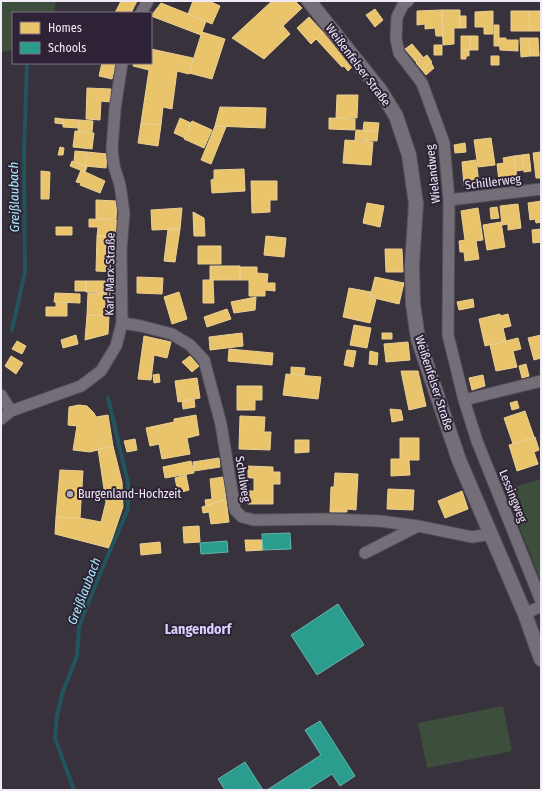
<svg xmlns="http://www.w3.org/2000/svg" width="542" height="791" font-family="'Fira Sans Condensed',sans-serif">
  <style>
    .green { fill: #3d4e3d }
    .homes { fill: #e9c46a; stroke: #ebcf94 }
    .schools { fill: #2a9d8f; stroke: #66b4ae }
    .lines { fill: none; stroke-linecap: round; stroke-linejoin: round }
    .stream { stroke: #21545d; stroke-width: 4 }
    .minor-casing { stroke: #565059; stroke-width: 13 }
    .tertiary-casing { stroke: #565059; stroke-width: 16 }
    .minor { stroke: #736e78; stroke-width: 11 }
    .tertiary { stroke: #736e78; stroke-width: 14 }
    .poi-dot { fill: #b0aab6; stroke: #2e2336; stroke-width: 1.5 }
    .labels { text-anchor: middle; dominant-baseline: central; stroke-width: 4; stroke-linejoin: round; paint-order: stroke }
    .street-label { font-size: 12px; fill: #f1eaf7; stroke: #2e2336 }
    .poi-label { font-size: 12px; fill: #f1eaf7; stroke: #2e2336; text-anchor: start }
    .water-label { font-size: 13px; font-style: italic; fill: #a8eefc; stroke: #2e2336 }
    .quarter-label { font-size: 14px; font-weight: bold; fill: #d7d0fc; stroke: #2e2336 }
  </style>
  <rect width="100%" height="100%" fill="#37323c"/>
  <!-- green -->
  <path class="green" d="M1,1H56L54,13H13V50L1,52Z
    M541,479V582L505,490Z
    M503,706L512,751L427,768L418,723Z"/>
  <!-- homes -->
  <path class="homes" d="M121,1H137L131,13H115Z
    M193,1H209L220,6L212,24L188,14Z
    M272,1H295L302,8L283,26L290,34L264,59L232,38Z
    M161,3L206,21L201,35L151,16Z
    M375,9L383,20L375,27L366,15Z
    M442,10L443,36H436L435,28L425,29V24L417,25V11Z
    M442,10H460V28H454V44L443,45Z
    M493,11V34H484V27H475V12Z
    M511,11H529L530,31H511Z
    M529,11H541V31H530Z
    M460,16H466V28H460Z
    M309,17L323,32L311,44L297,28Z
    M494,25H499V46H494Z
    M202,32L225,39L212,79L189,73Z
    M323,32L353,66L348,71L344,66L342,67L316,39Z
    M461,36H470V50H461Z
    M470,36H478V50H470Z
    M499,38H506V40H518V51L500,50Z
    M520,38H529L530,56L521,57Z
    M529,38H538L539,56H530Z
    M412,44L423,57L416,62L405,49Z
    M434,45H442V55H434Z
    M151,49L193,58L189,74L177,71L172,109L163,107L161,125L141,123L149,70L133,66L134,63H151Z
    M461,50H469V56H466V59H461Z
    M427,55L432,62L422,70L416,63Z
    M491,56H499V65H491Z
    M102,63H116L112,79L99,76Z
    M431,63L434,68L426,75L422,70Z
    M87,88L111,89L110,102L101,101L100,120L86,119Z
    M337,95H358L357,118H336Z
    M220,107L266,108L265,128L215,126Z
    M55,118L63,119V124L55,123Z
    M180,118L191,123L185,138L174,133Z
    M329,118L355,119V130L329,129Z
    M63,119L79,120L78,128L63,127Z
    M79,120L93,121L92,132L78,131Z
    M192,121L212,130L204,148L184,139Z
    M364,122L379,123L378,131H363Z
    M141,123L161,125L158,146L138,143Z
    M215,126L226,127L211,164L201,160Z
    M356,130L378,131L377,141L355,140Z
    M75,131L94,133L92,149L73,147Z
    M491,138L495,165L478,167L474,140Z
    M345,140L373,142L371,165L343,163Z
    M465,143L466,152L455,153L454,145Z
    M60,147L64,148L63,155H58Z
    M75,151L87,152L85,166L74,162Z
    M87,152L107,154L106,168L85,166Z
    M541,152V178H536L533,153Z
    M529,154L531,171L524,172L522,155Z
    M522,155L523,170L516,171L514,156Z
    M514,156L517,179L499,181L497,164L504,163L503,158Z
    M476,160L479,183L464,185L462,162Z
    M72,161L87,167L85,172L70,166Z
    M244,169L245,191L212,193L211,180L214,179V170Z
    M81,170L105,181L100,193L80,185L81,183L76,182Z
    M41,171L50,172L49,199H41Z
    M251,181H277V200H270V212L252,213Z
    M96,200L117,201L116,219H96Z
    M541,201V222L536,223L535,219L530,220L528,203Z
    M367,203L384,206L380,227L363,223Z
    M518,204L521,228L508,230V224L502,225L500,206Z
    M497,207L499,218L491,219L490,208Z
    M182,208L180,229L152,230L151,210Z
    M478,208L483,240L476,241L479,259L465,261L464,252H460L459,241L465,240L461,211Z
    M193,212L204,218L205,236H194Z
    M89,219L118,220L117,237L97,236L98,227H89Z
    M501,222L505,247L487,250L483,225Z
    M56,227H72V235H56Z
    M168,229H180L175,262L164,261Z
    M541,229V242L533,243L532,230Z
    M97,236L117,237L116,272L96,271Z
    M266,236L286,238L284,257L264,255Z
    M198,246H221V264H198Z
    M385,249H402L403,272H386Z
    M210,266H240V280H210Z
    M240,267H257V273L268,274L267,283H275V291L265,290V296H249V280H240Z
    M137,277L163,278L162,294L137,293Z
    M375,277L404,283L399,304L370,297Z
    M203,280H213L214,303H203Z
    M75,281H86V291H75Z
    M86,281H115V293L86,292Z
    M349,288L371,292L370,298L376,299L370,323L343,317Z
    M179,292L187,319L172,324L164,297Z
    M55,293L80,294V303L54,302Z
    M88,293L111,294L109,316L87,315Z
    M256,297L255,310L234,313L231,302Z
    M473,299L474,307L459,310L457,302Z
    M56,302L67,303V316H46V307H56Z
    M227,309L231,319L207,327L204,317Z
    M500,314V316L508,314L511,326L503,328L506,341L485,346L479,319Z
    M87,315L109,316L108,334L85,340Z
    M354,325L371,328L367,348L350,345Z
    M242,333L243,346L210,350L209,337Z
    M382,333H392V339H382Z
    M76,335L78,344L63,348L61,340Z
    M541,335V358L534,360L528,338Z
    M144,336L171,342L167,358L154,355L151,380L138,379Z
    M518,338L521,349L513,351L517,367L496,371L490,345Z
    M17,341L26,346L22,354L12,349Z
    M408,342L410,360L386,362L384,344Z
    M229,349L273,353L272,365L228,361Z
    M347,350L356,351L353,367L344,365Z
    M370,351L378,353L377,365L369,364Z
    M11,356L23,363L16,374L5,366Z
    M190,356L199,366L192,372L182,362Z
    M526,364L529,376L522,378L519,366Z
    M291,367L305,368L304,375L291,374Z
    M401,371H418L426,406L409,410Z
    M159,374L160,382L154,383L153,375Z
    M286,374L321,377L318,399L283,395Z
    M483,375L485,386L472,390L469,378Z
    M197,378L200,398L178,402L175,381Z
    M237,386H262V400H255V410H237Z
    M194,399L195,407L183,409L182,401Z
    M517,401L519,408L512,410L510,403Z
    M79,405L87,406L94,413L96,417L108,415L113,446L90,452L73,450L77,426L68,425L69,407Z
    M390,409L401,410L403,420L392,422Z
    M525,411L534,437L513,444L504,418Z
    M196,415L199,435L187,438L190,454L162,459L159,444L150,446L146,428L174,422V419Z
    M240,416L265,417L264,432H271L270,450L239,449Z
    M535,437L539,450L534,452L538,464L517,471L509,445Z
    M400,438H419V460H409L410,475L391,476V459H400Z
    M135,439L137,450L127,452L124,441Z
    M295,440H309V452L295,453Z
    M113,446L122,482L123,507L109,548L55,534L56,517L80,518L101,522L106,502L98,449Z
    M219,458L220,467L194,471L193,462Z
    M191,461L194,473L165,478L163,467Z
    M248,466L273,467V472H280V484H273V504H248V491H254V478H248Z
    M60,470L83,471L80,518L56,517Z
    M335,473L358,474L356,510L347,509V512H330L331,487H334Z
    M186,475L189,490L178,493L175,478Z
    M223,477L226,499L206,506L205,500L212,499L210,479Z
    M388,489L414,490L413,510L387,509Z
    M462,491L468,509L445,518L438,501Z
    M226,499L229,522L211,524L209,512L203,513L202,507Z
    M199,526L200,542L184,543L183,527Z
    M245,540H262L263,550L246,551Z
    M160,542L161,553L141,555L140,544Z"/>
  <!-- schools -->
  <path class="schools" d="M290,533L291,549L263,550L262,534Z
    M227,541L228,552L201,554L200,543Z
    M338,604L364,645L317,675L291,635Z
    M320,721L355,776L340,786L332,774L307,790H267L321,755L305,730Z
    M245,762L263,790H225L218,779Z"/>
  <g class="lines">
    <!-- stream -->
    <path class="stream" d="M12,330L25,272L24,152L27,63
      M74,790L55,738L57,716L63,691L77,656L79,626L99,576L128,509V483L108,398"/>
    <!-- minor casing -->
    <g class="minor-casing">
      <path id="minor" d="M408,1L403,5L397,17L396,39L399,53L422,83L444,143L449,200L448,335L464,400
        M141,13L148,1
        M449,200L541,189
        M122,323L141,326L172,334L190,345L204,360L221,424L235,510L242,517L254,520L326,519L379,521L418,526L472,537L491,534
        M541,381L464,400L477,441L541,601
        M1,395L11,411
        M1,419L11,411L81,386L101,371L116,346L122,323L121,250L124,213L120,185L114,166L112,149L115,109L122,63
        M365,553L418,526
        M525,614L541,606"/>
    </g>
    <!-- tertiary casing -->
    <g class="tertiary-casing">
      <path id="tertiary" d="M309,1L380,90L396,116L409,155L416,204L412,265L413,304L418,339L459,460L525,614L541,659"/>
    </g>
    <!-- minor -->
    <use href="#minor" class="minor"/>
    <!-- tertiary -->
    <use href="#tertiary" class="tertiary"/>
  </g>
  <!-- markers -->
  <circle class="poi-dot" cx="70" cy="494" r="4"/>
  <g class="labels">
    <!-- street labels -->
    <g class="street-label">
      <text transform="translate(358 65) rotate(53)">Weißenfelser Straße</text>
      <text transform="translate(433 174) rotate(-96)">Wielandweg</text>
      <text transform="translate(493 182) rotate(-7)">Schillerweg</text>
      <text transform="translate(110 274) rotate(-89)">Karl-Marx-Straße</text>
      <text transform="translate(434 383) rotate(72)">Weißenfelser Straße</text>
      <text transform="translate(243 479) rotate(81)">Schulweg</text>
      <text transform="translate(513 496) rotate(68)">Lessingweg</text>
    </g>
    <!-- poi labels -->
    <g class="poi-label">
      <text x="78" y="494">Burgenland-Hochzeit</text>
    </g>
    <!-- water labels -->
    <g class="water-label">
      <text transform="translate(14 197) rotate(-91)">Greißlaubach</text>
      <text transform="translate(84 591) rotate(-69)">Greißlaubach</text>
    </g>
    <!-- quarter labels -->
    <g class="quarter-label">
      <text x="198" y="629">Langendorf</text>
    </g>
  </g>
  <!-- border -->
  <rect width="542" height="791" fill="none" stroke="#f1eaf7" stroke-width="4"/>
  <!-- legend -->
  <rect x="12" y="12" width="140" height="52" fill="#2e2336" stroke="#7c7383"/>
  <rect x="20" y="22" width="20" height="12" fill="#e9c46a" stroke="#7c7383"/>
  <text x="48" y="32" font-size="12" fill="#f1eaf7">Homes</text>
  <rect x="20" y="42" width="20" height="12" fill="#2a9d8f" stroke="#7c7383"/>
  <text x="48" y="52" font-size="12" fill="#f1eaf7">Schools</text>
</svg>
